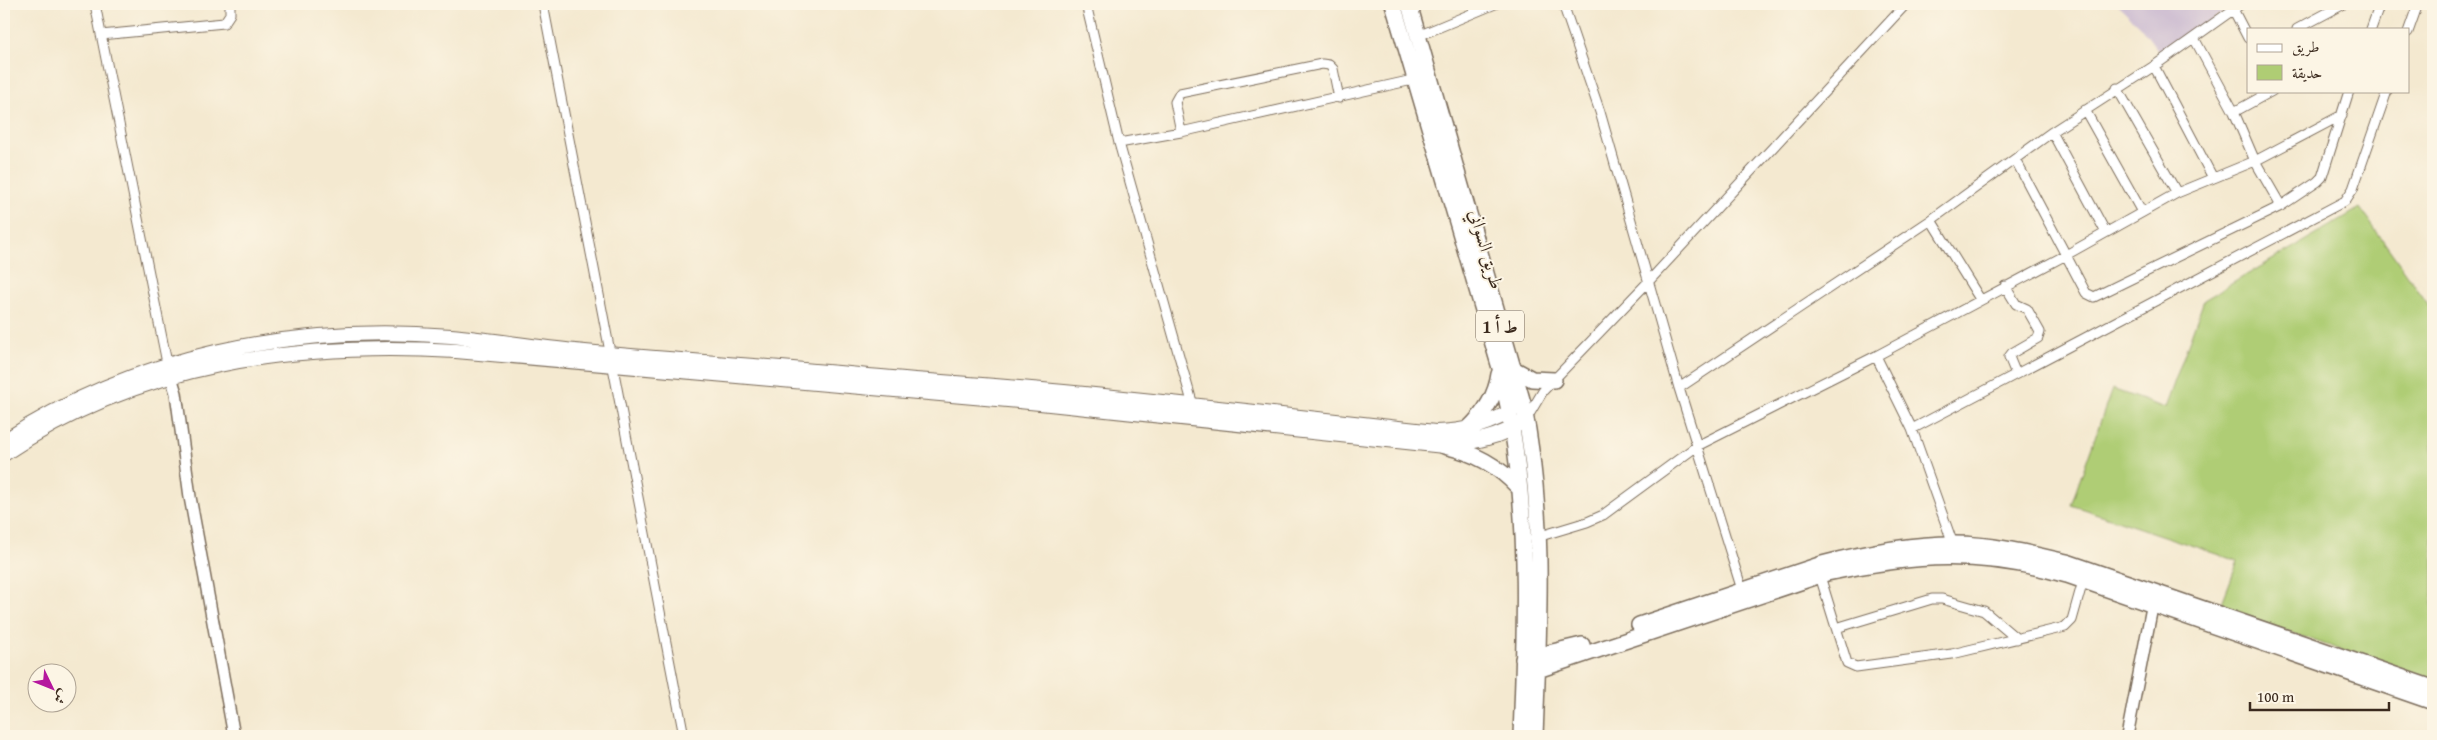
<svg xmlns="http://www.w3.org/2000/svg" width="2437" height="740" font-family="'Gentium Book Plus',Amiri,serif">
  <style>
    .industrial { fill: #cebed2 }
    .green { fill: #afcd74; stroke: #757c49 }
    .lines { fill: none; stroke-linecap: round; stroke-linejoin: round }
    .minor-casing { stroke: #7c6d5c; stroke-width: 11 }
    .tertiary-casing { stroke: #7c6d5c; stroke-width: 14 }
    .primary-casing { stroke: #7c6d5c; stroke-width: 16 }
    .trunk-casing { stroke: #7c6d5c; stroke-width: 18 }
    .minor { stroke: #fff; stroke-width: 9 }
    .tertiary { stroke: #fff; stroke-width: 11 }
    .primary { stroke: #fff; stroke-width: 14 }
    .trunk { stroke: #fff; stroke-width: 15 }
    .labels { text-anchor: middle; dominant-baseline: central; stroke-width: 4; stroke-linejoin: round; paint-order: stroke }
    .shield { fill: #fcf5e5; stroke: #75675a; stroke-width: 1 }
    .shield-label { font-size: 18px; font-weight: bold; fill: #3b2a1e }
    .street-label { font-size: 19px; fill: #3b2a1e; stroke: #fcf5e5 }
  </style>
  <rect width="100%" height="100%" fill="#fcf5e5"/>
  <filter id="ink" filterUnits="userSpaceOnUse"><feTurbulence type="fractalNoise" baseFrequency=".02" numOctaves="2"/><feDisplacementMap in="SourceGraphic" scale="10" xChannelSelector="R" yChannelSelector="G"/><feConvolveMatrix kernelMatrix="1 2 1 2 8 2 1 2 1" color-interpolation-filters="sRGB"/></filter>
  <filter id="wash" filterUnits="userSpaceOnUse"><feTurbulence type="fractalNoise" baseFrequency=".0096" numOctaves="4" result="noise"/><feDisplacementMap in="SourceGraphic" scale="20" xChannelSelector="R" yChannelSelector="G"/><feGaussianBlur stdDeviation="1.12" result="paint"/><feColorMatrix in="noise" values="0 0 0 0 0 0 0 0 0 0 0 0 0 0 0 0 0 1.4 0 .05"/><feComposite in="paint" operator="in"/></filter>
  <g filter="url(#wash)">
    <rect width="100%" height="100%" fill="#f4e9d0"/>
    <!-- industrial -->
    <path class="industrial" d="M2117,4H2234L2162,56L2140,26Z"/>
    <!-- green -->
    <path class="green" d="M2360,208L2433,311V682L2220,608L2238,561L2071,505L2112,389L2165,408L2204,300Z"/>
  </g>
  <g filter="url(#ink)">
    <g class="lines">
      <!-- minor casing -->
      <g class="minor-casing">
        <path id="minor" d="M95,4L167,363
          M543,4L684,736
          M1086,4L1119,143L1194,409
          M1563,4L1600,112L1679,388L1743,593
          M2233,9L2248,38
          M2297,29L2344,4
          M2371,29L2380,4
          M2408,32L2418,4
          M101,35L224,23L230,14V4
          M1418,36L1495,4
          M2194,38L2234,112L2255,161L2281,206
          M2154,66L2213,178
          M2117,88L2177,193
          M2085,110L2142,212
          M2234,112L2272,91
          M1181,132L1175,102L1180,93L1322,64L1329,65L1333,69L1339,98
          M2052,132L2105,231
          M1119,143L1181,132L1417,79
          M2015,159L2086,293L2094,297L2281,206L2317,182L2322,177L2349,91
          M1931,220L1980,299
          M2005,286L2016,304L2027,309L2040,332L2038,338L2012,353L2009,357L2016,374
          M1876,356L1912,429L1954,547
          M1679,388L1931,220L2052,132L2154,66L2241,4
          M1527,418L1543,391L1649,281L1906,4
          M1912,429L2345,201L2353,189L2387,91
          M1534,538L1587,522L1603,515L1697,446L1876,356L2066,255L2177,193L2255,161L2342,115
          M1820,576L1847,663L1856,667L1952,654L2065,627L2072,620L2083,581
          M1836,628L1932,599H1942L1984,611L2017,639"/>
      </g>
      <!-- tertiary casing -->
      <g class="tertiary-casing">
        <path id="tertiary" d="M169,370L176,393L190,497L234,736
          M2127,736L2154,597"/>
      </g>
      <!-- primary casing -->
      <g class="primary-casing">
        <path id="primary" d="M4,441C136,355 295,323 451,336C493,340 534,347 575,351C670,360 765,366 859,375C927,382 996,385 1064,392C1187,404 1311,418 1435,432C1464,432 1493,423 1518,407
          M4,454C139,362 296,342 456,351L1040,403L1444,446C1471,442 1498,439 1520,423"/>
      </g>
      <!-- trunk casing -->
      <g class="trunk-casing">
        <path id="trunk" d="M1393,4L1500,368C1504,388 1509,408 1512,428C1529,529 1525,635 1521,736
          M1409,4L1523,403C1546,513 1539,625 1535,736
          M1512,368L1532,379L1554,380
          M1468,429C1484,414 1496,397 1499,374
          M1444,446C1475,453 1497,465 1519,488
          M1639,625L1822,564C1864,553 1910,544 1954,544C1993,544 2032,554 2070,563L2433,688
          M1523,659L1582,645
          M1523,675L1827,573C1915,554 1980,550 2067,575L2433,702"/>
      </g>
      <!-- minor -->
      <use href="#minor" class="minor"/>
      <!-- tertiary -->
      <use href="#tertiary" class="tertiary"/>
      <!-- primary -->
      <use href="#primary" class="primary"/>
      <!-- trunk -->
      <use href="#trunk" class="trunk"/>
    </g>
  </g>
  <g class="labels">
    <!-- shield labels -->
    <rect class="shield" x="1476" y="310.5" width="48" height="31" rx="4"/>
    <g class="shield-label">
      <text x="1500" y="326">ط أ 1</text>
    </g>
    <!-- street labels -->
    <g class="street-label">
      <text transform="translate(1487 249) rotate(74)">طريق السواني</text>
    </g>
  </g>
  <!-- margin -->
  <rect width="2437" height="740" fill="none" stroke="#fcf5e5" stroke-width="20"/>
  <!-- legend -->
  <rect x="2247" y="28" width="162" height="65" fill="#fcf5e5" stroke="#afa495"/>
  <rect x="2257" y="44" width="25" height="8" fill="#ffffff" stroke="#afa495"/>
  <text x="2292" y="52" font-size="15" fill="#3b2a1e">طريق</text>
  <rect x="2257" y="65" width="25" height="15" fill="#afcd74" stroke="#afa495"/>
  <text x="2292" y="78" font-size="15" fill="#3b2a1e">حديقة</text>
  <!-- north arrow -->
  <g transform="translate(52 688) rotate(133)"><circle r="24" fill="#fcf5e5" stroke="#afa495"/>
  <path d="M0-4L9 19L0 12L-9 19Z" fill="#b5179e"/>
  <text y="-8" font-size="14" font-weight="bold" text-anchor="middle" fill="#3b2a1e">ش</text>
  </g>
  <!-- scale -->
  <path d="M2250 702v8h139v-8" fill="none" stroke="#3b2a1e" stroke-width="2.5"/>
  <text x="2257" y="702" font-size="15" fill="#3b2a1e" stroke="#fcf5e5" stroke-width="4" paint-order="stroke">100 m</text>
</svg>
